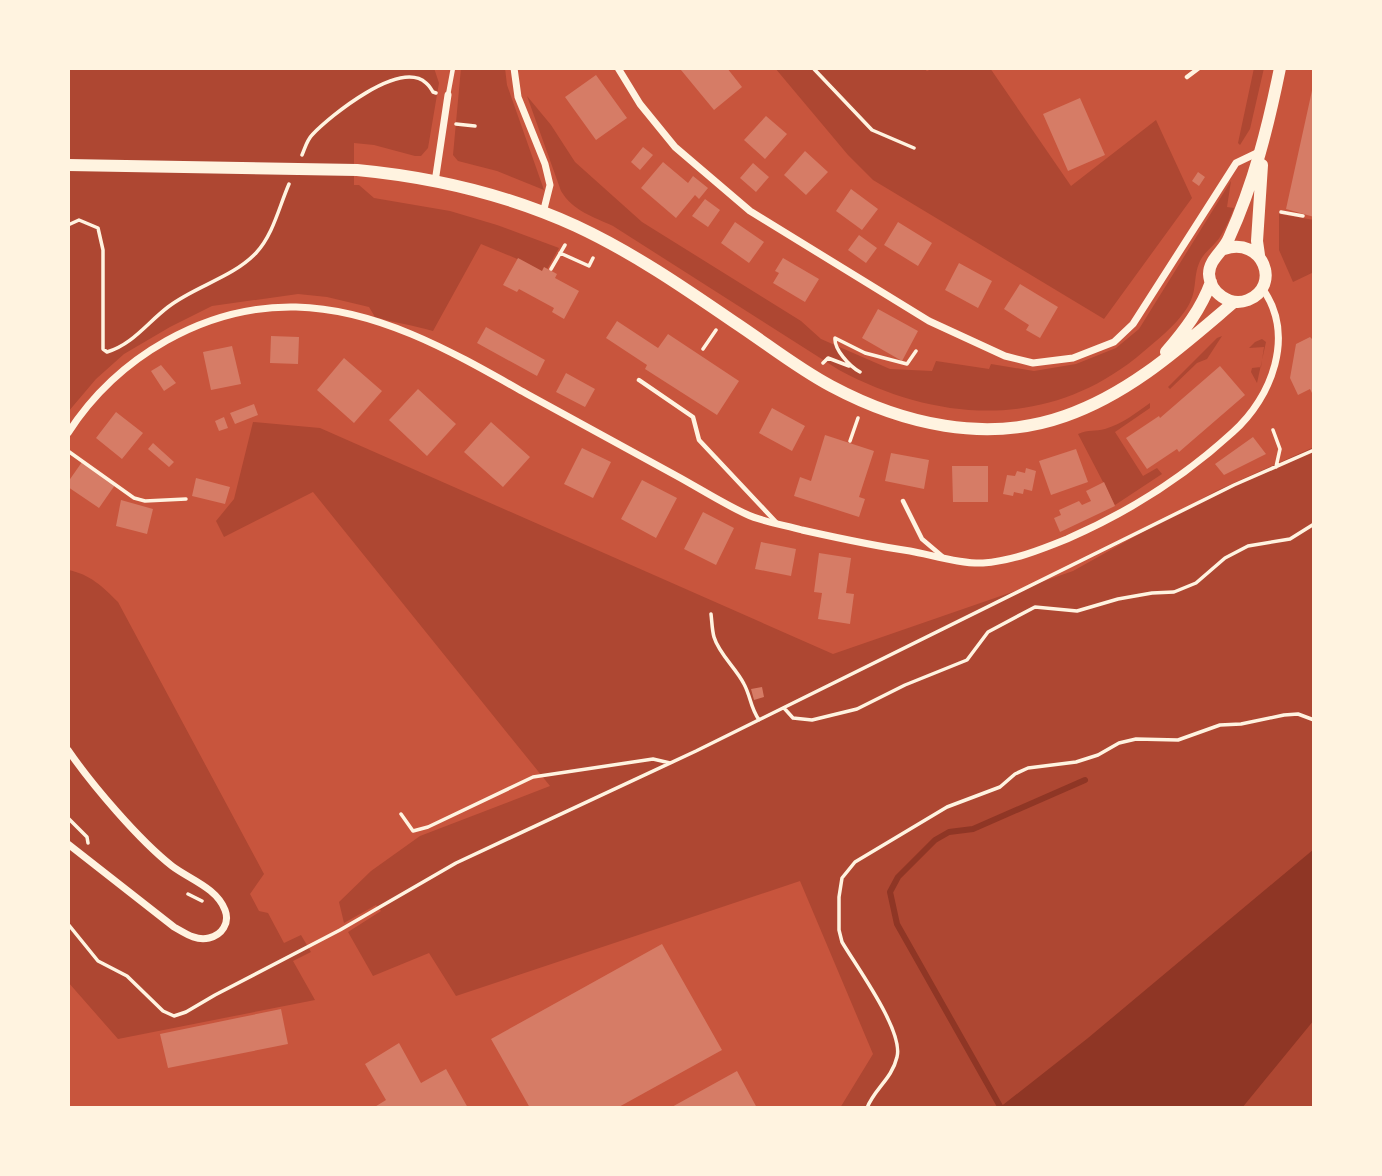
<svg xmlns="http://www.w3.org/2000/svg" width="1382" height="1176" font-family="Arial,sans-serif">
  <style>
    .green { fill: #ae4732 }
    .water { fill: #8f3625 }
    .lines { fill: none; stroke-linecap: round; stroke-linejoin: round }
    .stream { stroke: #8f3625; stroke-width: 6 }
    .building { fill: #d67c66 }
    .path { stroke: #fff3e0; stroke-width: 3.5 }
    .service { stroke: #fff3e0; stroke-width: 4.5 }
    .minor { stroke: #fff3e0; stroke-width: 7 }
    .secondary { stroke: #fff3e0; stroke-width: 12 }
  </style>
  <rect width="100%" height="100%" fill="#c8553d"/>
  <!-- green -->
  <path class="green" d="M68,68H434L439,83L428,148L421,156H415L374,145L354,143V185H359L374,198L450,211L497,225L559,248L545,273L515,258L481,244L433,331C413,325 395,323 375,317L369,307L327,297L298,294L212,306L170,327L124,354L96,379L68,412Z
    M461,68H505L507,85L544,190L497,171L458,161L453,155Z
    M775,68H923L927,71L934,68H990L1071,186L1156,120L1192,198L1104,319L873,180L848,155Z
    M1254,68H1264L1250,129L1240,145L1238,143Z
    M527,96L551,125L575,162L642,222L801,321L821,339L890,369L932,371L936,361L989,369L991,364L1034,371L1076,364L1116,348L1139,329L1231,181L1227,207L1234,208C1230,218 1226,228 1220,237C1214,246 1205,251 1200,261C1192,278 1199,292 1185,311C1174,327 1157,340 1143,352C1052,430 940,424 839,370L613,226C594,217 573,211 561,191Z
    M1279,214L1314,220V272L1293,282L1279,250Z
    M1222,336L1207,359L1197,363L1170,389L1168,387L1217,338Z
    M1262,339L1266,342L1257,383L1251,372L1252,368L1261,367L1264,347L1249,348L1255,342Z
    M1150,403V408L1115,432L1143,476L1157,468L1162,474L1115,505L1078,434C1089,429 1095,432 1105,429C1122,424 1136,413 1150,403Z
    M253,422L320,428L833,654L1073,571L1216,491L1314,447V1108H840L873,1054L800,881L456,996L429,953L373,976L348,932L381,911L376,905L344,923L339,902L371,871L420,836L550,786L313,492L224,537L216,521L234,499Z
    M68,570C90,574 103,587 118,602L264,874L250,894L259,911L268,913L284,943L301,935L311,952L293,961L315,1000L118,1039L68,982Z"/>
  <!-- water -->
  <path class="water" d="M1314,849V1020L1242,1108H999L1088,1038Z"/>
  <g class="lines">
    <!-- stream -->
    <path class="stream" d="M1001,1108L897,924L890,892L898,877L935,840L949,832L973,829L1085,780"/>
  </g>
  <!-- building -->
  <path class="building" d="M684,68H727L742,87L714,110L681,70Z
    M596,75L627,118L596,140L565,97Z
    M1313,86L1314,87V217L1286,209Z
    M1080,98L1105,155L1068,171L1043,114Z
    M766,116L787,134L765,159L744,140Z
    M643,147L653,155L640,170L631,162Z
    M805,151L828,172L806,195L784,175Z
    M663,162L688,183L693,176L708,188L699,199L695,195L676,218L641,188Z
    M753,163L769,177L756,192L740,178Z
    M1198,172L1205,177L1199,186L1192,181Z
    M851,189L878,209L862,230L836,211Z
    M705,199L720,210L708,227L692,216Z
    M735,222L764,242L749,263L721,243Z
    M898,222L932,243L918,266L884,245Z
    M859,235L877,248L866,263L848,250Z
    M518,258L542,271L544,267L557,274L555,278L579,291L564,319L552,312L554,308L519,289L517,292L503,285Z
    M783,258L819,279L805,302L773,283L779,273L775,271Z
    M959,263L992,281L978,308L945,290Z
    M1020,284L1058,307L1040,338L1026,330L1029,325L1004,309Z
    M878,309L918,331L902,361L862,338Z
    M617,321L658,348L668,334L739,381L717,415L645,369L647,365L606,338Z
    M486,327L545,360L537,376L477,343Z
    M271,336L299,337L298,364L270,363Z
    M1310,337L1314,341V397L1310,389L1298,395L1290,378L1296,344Z
    M232,346L241,384L211,390L203,352Z
    M344,358L382,391L354,423L317,390Z
    M161,365L176,383L164,391L151,371Z
    M1220,366L1245,395L1179,452L1177,449L1147,469L1126,438L1159,416L1160,418Z
    M566,373L595,389L585,407L556,392Z
    M418,389L456,424L427,456L389,420Z
    M254,404L258,415L235,424L230,413Z
    M772,408L805,426L792,451L759,433Z
    M116,412L143,433L122,459L96,438Z
    M224,417L228,428L219,431L215,421Z
    M491,422L530,457L503,487L464,452Z
    M825,435L874,451L859,497L865,499L859,517L794,496L800,477L811,481Z
    M1253,437L1266,454L1224,475L1215,464Z
    M153,443L174,462L169,467L148,449Z
    M582,448L611,462L593,498L564,484Z
    M1076,449L1088,482L1051,495L1039,461Z
    M891,453L929,460L924,489L885,481Z
    M82,462L115,485L99,508L68,487V482Z
    M952,466H988V502H953Z
    M1026,468L1036,471L1032,491L1024,489L1023,494L1014,492L1013,496L1003,494L1007,475L1015,476L1017,471L1025,473Z
    M196,478L230,487L225,504L192,496Z
    M642,480L677,498L656,538L621,519Z
    M1104,482L1115,506L1060,532L1054,518L1061,515L1059,510L1079,501L1082,505L1091,501L1086,491Z
    M121,500L153,509L147,534L116,526Z
    M703,512L734,528L716,565L684,549Z
    M761,542L796,549L791,576L755,569Z
    M819,553L851,558L846,593L854,594L850,624L818,619L822,593L814,592Z
    M762,687L764,697L754,700L751,689Z
    M662,944L722,1050L617,1108H530L491,1039Z
    M281,1009L288,1044L168,1068L160,1034Z
    M399,1043L421,1083L446,1069L468,1108H373L386,1100L365,1064Z
    M737,1071L757,1108H670Z"/>
  <g class="lines">
    <!-- path -->
    <path class="path" d="M813,68L872,130L914,148
      M456,124L475,126
      M302,155C305,148 307,140 312,135C330,116 400,59 426,83C429,85 431,89 433,92L436,93
      M1281,212L1303,216
      M68,225L79,220L98,228L103,250V349L107,352C133,344 147,323 168,307C195,286 232,278 256,253C273,235 279,207 289,184
      M560,253L589,266L593,258
      M551,269L565,245
      M703,349L716,330
      M823,363L828,358L849,366
      M860,372C849,366 834,349 835,338L865,353L907,364L916,351
      M1273,430L1280,449L1276,467
      M850,441L858,418
      M68,451L134,498L145,501L186,499
      M711,614C712,622 712,630 714,637C719,654 736,668 744,684C751,697 750,707 759,720
      M784,708L793,718L812,720L857,709L905,685L967,660L988,632L1035,607L1077,611L1118,599L1152,593L1174,592L1196,583L1225,558L1248,546L1290,539L1314,524
      M401,814L413,831L428,827L533,777L653,759L670,763
      M68,818L87,837L88,843
      M188,894L202,901
      M68,924L98,961L127,976L163,1011L174,1016L186,1012L215,995L340,930L456,863L696,751L1234,485L1314,450
      M867,1108C874,1089 892,1079 897,1057C904,1031 856,966 842,942L839,930V897L842,878L855,862L947,807L1000,787L1015,774L1028,768L1076,762L1098,755L1119,743L1136,739L1178,740L1220,725L1241,724L1284,715L1298,714L1314,720"/>
    <!-- service -->
    <path class="service" d="M1187,77L1199,68
      M448,95L453,68
      M639,380L693,417L699,440L776,522
      M903,501L922,539L942,556"/>
    <!-- minor -->
    <path class="minor" d="M514,68L518,97L545,164L550,185L543,213
      M618,68L640,104L675,147L750,211L929,321L1005,356L1033,363L1073,358L1114,342L1133,324L1236,163L1259,152
      M435,182L448,95
      M68,433C117,357 205,305 296,307C380,309 456,354 527,394C576,421 626,448 675,475C699,488 722,503 746,514C763,522 784,525 802,530C838,538 874,546 910,551C932,555 961,564 983,563C1012,561 1040,550 1067,539C1129,512 1183,478 1233,432C1272,397 1296,335 1262,288
      M68,750C92,785 139,840 172,866C189,879 217,888 225,910C230,923 222,935 209,938C195,941 185,933 174,927L68,844"/>
    <!-- secondary -->
    <path class="secondary" d="M68,165L357,170C431,177 508,195 576,226C632,252 683,287 734,322C766,343 797,368 831,386C902,424 986,444 1065,416C1131,393 1182,346 1234,302
      M1224,249C1263,236 1282,286 1248,300C1230,307 1210,293 1209,274C1209,259 1224,251 1229,238C1254,183 1268,127 1280,68
      M1259,255L1257,241L1262,165
      M1166,352C1185,330 1201,309 1211,282"/>
  </g>
  <!-- border -->
  <rect width="1382" height="1176" fill="none" stroke="#fff3e0" stroke-width="140"/>
</svg>
